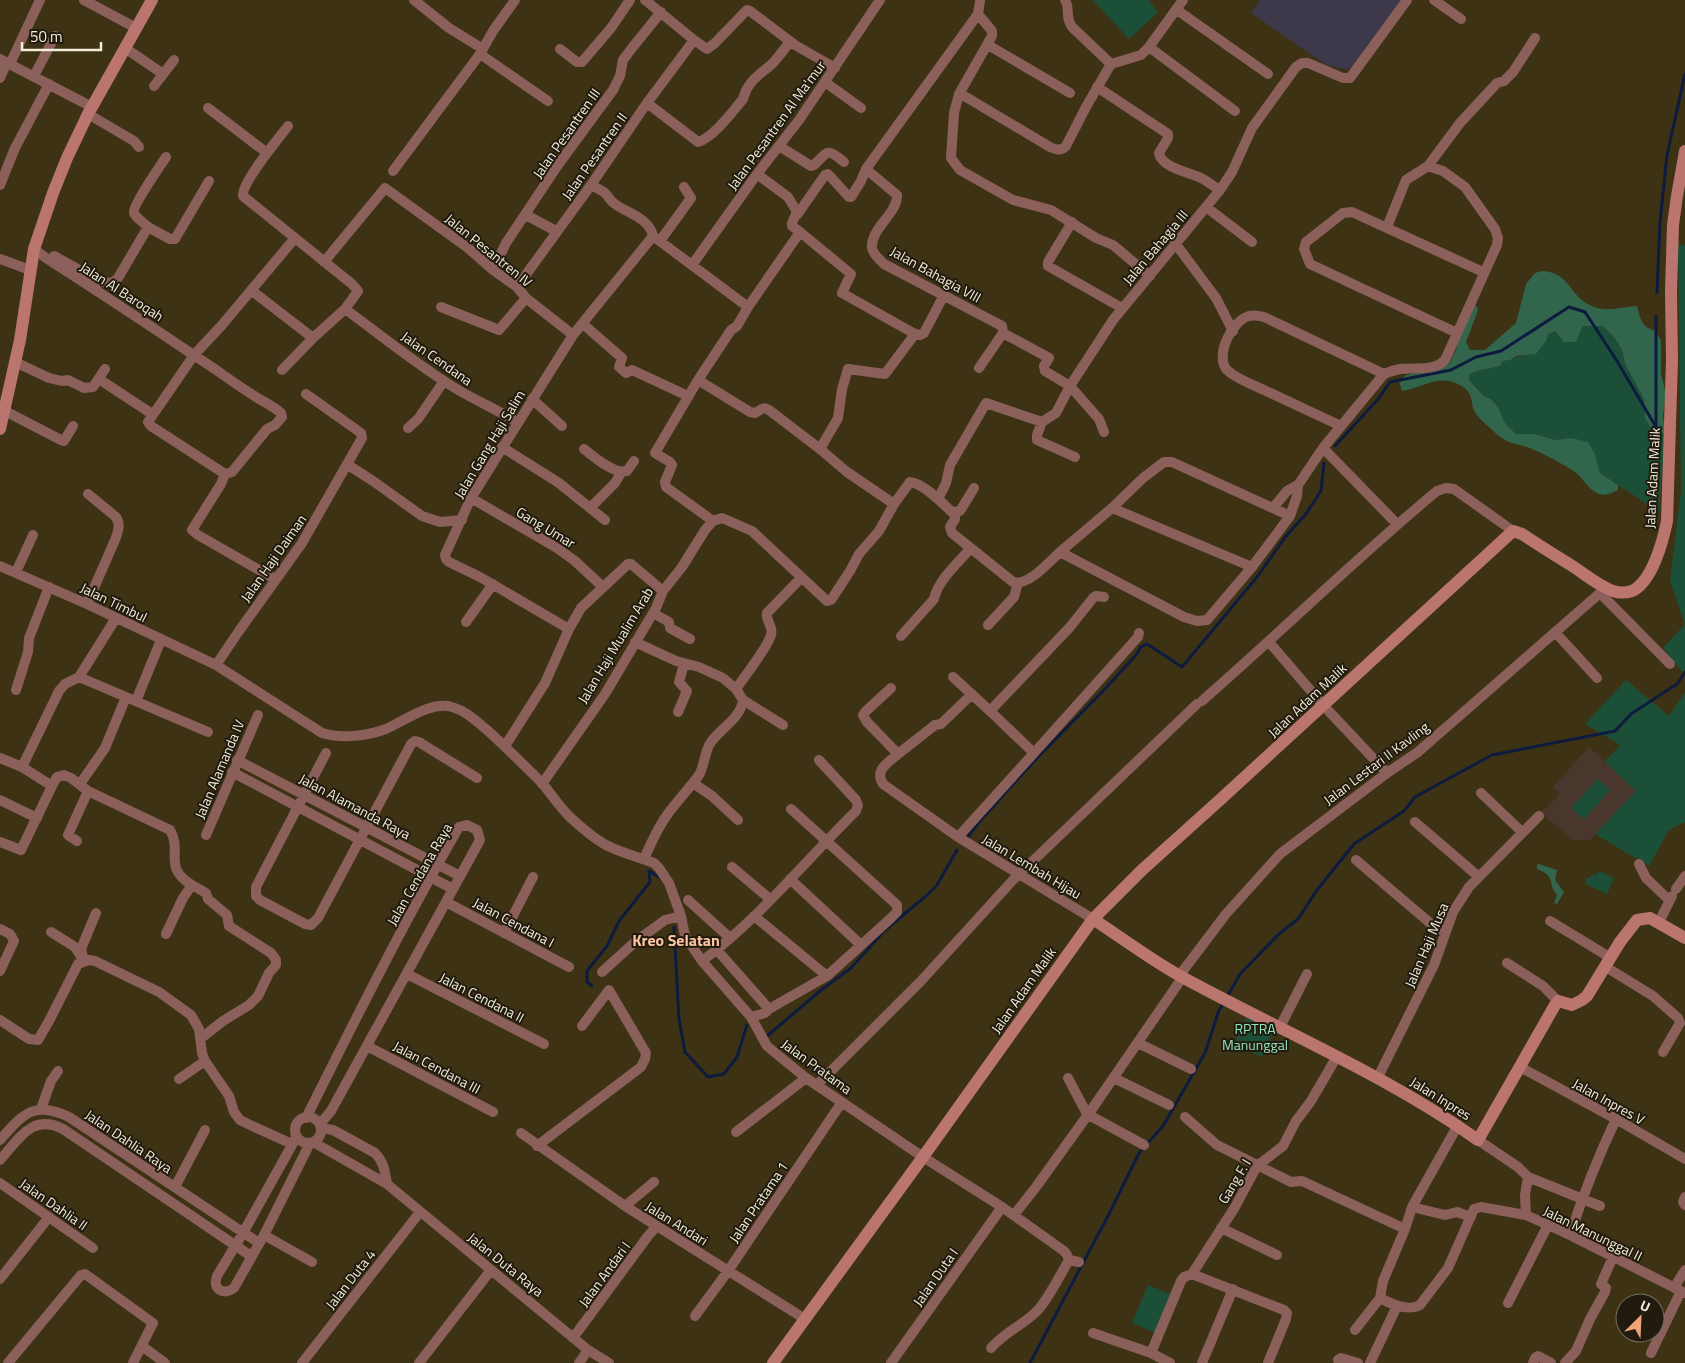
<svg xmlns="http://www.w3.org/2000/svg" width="1685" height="1363" font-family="'Titillium Web',sans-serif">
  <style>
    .education { fill: #49372e }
    .medical { fill: #3d384a }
    .green { fill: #1c4f38 }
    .forest { fill: #31654c }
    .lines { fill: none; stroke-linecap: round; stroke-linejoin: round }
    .stream { stroke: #0d1b3e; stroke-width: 3 }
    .street { stroke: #8b5f5a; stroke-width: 10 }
    .secondary { stroke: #ba756e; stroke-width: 12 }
    .labels { text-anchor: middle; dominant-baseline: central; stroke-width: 4; stroke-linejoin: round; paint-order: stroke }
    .street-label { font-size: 14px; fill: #f3ecdb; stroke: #201b0e }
    .park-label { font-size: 14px; fill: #90e2b8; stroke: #201b0e }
    .quarter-label { font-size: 16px; font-weight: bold; fill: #fec4a3; stroke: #201b0e }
  </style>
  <rect width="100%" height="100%" fill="#3e3215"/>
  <!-- education -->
  <path class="education" d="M1589,747L1636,791L1590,840H1573L1541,813L1560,794L1553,787Z"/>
  <!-- medical -->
  <path class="medical" d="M1260,0H1403L1351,70L1326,65L1251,13Z"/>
  <!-- green -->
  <path class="green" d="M1093,0H1148L1158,12L1129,39Z
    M1678,244L1685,245V624L1670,581L1681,490Z
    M1583,326H1603L1614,337L1622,350L1625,364L1644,399L1645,418L1665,434L1659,512L1600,473L1595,454L1571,438L1555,440L1535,434H1516L1505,423L1498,407L1491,399L1485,396L1469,380L1470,374C1480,369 1490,369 1500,366L1503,361C1511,360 1516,356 1524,356L1548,334L1555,331L1560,338L1576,342Z
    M1685,624V675L1663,648Z
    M1626,680L1669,716L1685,692V822L1669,830L1649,866L1595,834L1636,791L1605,762L1620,745L1585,724Z
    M1598,779L1610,790L1584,819L1571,808Z
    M1599,871L1614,878L1607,894L1585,884L1587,877L1590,878L1592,874L1596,875Z
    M1248,1015L1275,1027L1262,1057L1234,1044Z
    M1148,1285L1173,1295L1156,1333L1132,1323Z"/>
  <!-- forest -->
  <path class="forest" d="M1542,271C1571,272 1569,298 1594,307C1607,312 1624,307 1637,306C1641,320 1641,327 1656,331L1661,341V374L1666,394L1663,415L1665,434L1653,431L1645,418L1644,399L1625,364L1622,350L1614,337L1603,326H1583L1576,342H1564L1555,331L1548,334L1546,341L1536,354L1516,356L1510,360L1503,361L1500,366C1490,369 1480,369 1470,374L1469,380L1484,396L1491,399L1498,407L1505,423L1516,434H1535L1555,440L1571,438L1588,442L1595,454L1600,473L1618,485V490C1612,493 1604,497 1597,493C1587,488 1583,478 1575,472C1567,466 1537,450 1527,447C1517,444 1508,443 1499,436C1492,430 1483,422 1477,415C1468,404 1477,393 1458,384C1439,374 1421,388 1402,391L1399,381L1406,375L1442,369L1449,364L1456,350L1459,336L1473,304L1476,305L1478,310L1466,342L1470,350H1485L1516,323L1526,284L1535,273Z
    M1539,864L1557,870L1555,880L1564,892L1557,904L1554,903L1557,895C1546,883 1558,877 1537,869V865Z"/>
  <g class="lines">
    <!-- stream -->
    <path class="stream" d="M1657,293L1660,222L1667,155L1685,74
      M1335,446L1379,398L1390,382L1451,370L1476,357L1501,351L1569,307L1585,312L1617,361L1656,427V316
      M967,838L980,821L1035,760L1102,692L1136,655L1141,647L1147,644L1182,667L1257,577L1286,536L1306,514L1321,491L1324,463
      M674,927L679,1019L685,1052L708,1077L724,1074L737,1057L747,1025
      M592,986L587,982V971L607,946L619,921L650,882L649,871L661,878
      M1227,997L1240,974L1279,934L1298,919L1317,890L1354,844L1404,811L1415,797L1492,755L1615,731L1631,714L1677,684L1685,672
      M766,1037L820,991L851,968L885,930L926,896L937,885L957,850
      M1030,1363L1109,1214L1139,1153L1163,1126L1205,1053L1219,1010L1224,1003"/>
    <!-- street -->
    <path class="street" d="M84,0L136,28
      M414,0L449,28L483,49
      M645,0L694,40L707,49L715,43L744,13L747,10L750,11L795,45L835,68
      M1065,0C1071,9 1064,15 1072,27L1111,64L1141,55L1149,47L1183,0
      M1434,0L1461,19
      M1177,10L1268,74
      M978,14L992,31V36L959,94L954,113L951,158L960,170L1013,200L1051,210L1096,238L1113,245L1150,276
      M988,45L1070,93
      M1149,47L1235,111
      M125,48L163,74
      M560,49L577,62H582L611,28L630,0
      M480,54L548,101
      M0,59L92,107
      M10,64L40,0
      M34,76L55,36
      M0,78L7,62
      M825,82L861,108
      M154,86L174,60
      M1097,87L1168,134V138L1159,153C1162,168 1188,172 1199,177C1206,180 1213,186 1220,190
      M966,97L1050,147C1057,150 1061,151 1066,146L1086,107L1111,64
      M647,103L698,142C713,138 733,111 743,99C748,80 760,75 773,63C779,56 785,49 790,41
      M208,108L267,153
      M88,114L134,141L139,147
      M779,146L811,166L814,165C828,152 826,147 844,162
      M1428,166L1460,123L1497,83L1504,81L1513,72L1535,38
      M866,169L897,195C898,213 870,229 872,248C873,254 880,260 884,264L1002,326L1003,333L1049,358L1044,366L1045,371L1070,386L1099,419L1104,432
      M393,171L480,54L493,31L515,0
      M0,185L15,148L49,84
      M591,185C595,187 601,190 605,193C609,197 610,201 615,204C629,214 649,218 653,236L748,307L800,232L792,226V223L797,212L788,197L757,174
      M1206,207L1252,242
      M526,215L556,231
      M797,215L825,175L828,174L849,197H851L861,181L866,169L978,14L980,1
      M1072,222L1048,262V266L1122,308
      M148,227C145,224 135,217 134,213C132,206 161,165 166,157
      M800,232L851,274L842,293L915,334L920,335L924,333L944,295
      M660,241L691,198L684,187
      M1175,243L1216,298L1233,331
      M34,249L46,258C96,290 146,323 195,356C216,369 235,384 256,397C264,402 273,406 281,413L282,417L275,425L267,429L232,472L225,474L151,426L148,422L194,355L222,325L295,238
      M54,256L101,282L112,283L118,278L148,227L170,239H175L209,181
      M0,259L30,270
      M324,262L385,188L468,248L493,270L517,287L526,298L573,335
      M692,265L757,174L799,120L880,0
      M493,270L506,243L558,165L613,90L620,76L623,60L632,48L661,12
      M517,287L591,185L647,103L694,40
      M251,290L313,338
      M441,307L499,330L526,298
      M345,309C378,333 410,359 444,381C467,397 493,407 517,422
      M583,324L622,358L619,367L626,373L632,370L688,396
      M1457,333L1310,264L1304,249L1306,242L1343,213L1352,212L1483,272
      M15,362L49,378L62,381L68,380L84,388L93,387L105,369
      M979,368L1003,333
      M282,370L313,338L345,309L358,291L352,284L243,196C241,183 279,138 288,126
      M99,379L152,414
      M698,380L750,412L755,413C761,410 763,406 769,410L820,449
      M532,399L562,426
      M5,411L61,440L64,441L73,426
      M1042,422L1056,413L1070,386L1113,320L1220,190L1232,172L1252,128L1296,67L1302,63H1308L1343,78H1350L1407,0
      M1341,426C1315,414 1290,402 1264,390C1252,384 1236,379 1227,370C1214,355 1233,320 1249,316C1254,315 1260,316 1264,317L1384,374
      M408,428L418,419L444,381
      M502,447L559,483L605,520
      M1323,448L1397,524
      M584,449C594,457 615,475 627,471L634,461
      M348,465L373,481L422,516L440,522L462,520
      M225,474L221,484L192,530L198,535L275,579
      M471,498L557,548L575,561L603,587
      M938,499L946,483L950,465L986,403L1042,422L1037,435V440L1075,457
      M894,504L847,472L820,449L838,418L842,389L848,369L885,374L915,334
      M591,507L615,483L621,473
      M1112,508L1252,567
      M1273,508L1287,491L1298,485L1323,448L1384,374C1389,372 1394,370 1400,369C1415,367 1434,372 1445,360L1497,245L1498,238L1495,229L1465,187L1443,171L1428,166L1406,180L1387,227
      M952,512L960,511L974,488
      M1290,516L1172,462H1164L1143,478L1112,508L1060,552L1184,617L1197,621L1207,620L1252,567L1290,516L1297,496L1298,485
      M713,521L666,487L665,482L672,465L670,462L655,453L698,380L731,330L737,326L748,307
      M0,566L87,604L216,665L322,733C341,739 367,736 386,729C406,720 431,701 452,707C466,711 476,721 487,730C506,747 524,765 542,783C552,795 560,808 571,818C582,828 594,839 608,846C622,853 639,857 654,863L659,868L669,883L681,916L685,936L702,961L751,1017L767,1046L773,1051L806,1078L923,1157L1002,1207L1064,1251L1067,1255L1069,1260C1060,1275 1048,1300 1037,1311C1022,1326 1006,1331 991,1348
      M16,572L33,535
      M1600,593L1670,664
      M87,604L115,540C118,532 121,525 116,517L88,494
      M653,613L669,622L670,628L690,639
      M466,622L493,584
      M988,625L1014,597L1018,583
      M569,629L480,577L449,562L446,559L445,555L471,498L573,335L653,236
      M1555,632L1597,678
      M901,636L934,599C938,580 958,563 970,549
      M635,642L676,661L699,667L723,678L736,689L743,700C741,718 721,728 711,742C704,752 705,765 699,775C689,789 677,801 667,815C657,829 651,843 644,859
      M1269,642L1323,705L1387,773
      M216,665L239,631L302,543L362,438L361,433L306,394
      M79,677L116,618
      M953,677L990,711
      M891,688L865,712L863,715L867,722L898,754C888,763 874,770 883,784L958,837L1093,919
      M736,689C744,677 768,647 771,635C774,626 765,621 767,613L801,578
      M16,690L28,652L29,638L49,587
      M743,700L783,725
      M136,701L161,640
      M1202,701C1281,632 1356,558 1437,491L1446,488L1454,489L1513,531
      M678,712L687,691L679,682L684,664
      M505,746L545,683L569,629L581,608L628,564H631L663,591
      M326,753L256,887V896L260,900L305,924L311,925L318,918L411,744L415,741L419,742L477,778
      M1034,753L1138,637L1139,633
      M898,754L935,725L941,724L972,694
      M0,758L22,767L52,786
      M237,760L460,876
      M22,767L59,691L65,684L79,677L208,732
      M232,772L453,889
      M693,783L712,796L738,820
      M80,784L105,748L126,697
      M542,784L605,694L656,608L663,591L682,567L705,530L713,521L722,518L752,531L827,601L831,600L850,571L859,554L879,531L894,504L910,482C924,483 945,506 955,515V519L950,527L952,533L1013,582C1028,587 1050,561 1060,552
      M1481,793L1522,832
      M0,800L37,818
      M1415,822L1479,877
      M206,835L258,715
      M958,837L1034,753L990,711L1070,627L1093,598L1096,596L1104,597
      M77,841L68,835L88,791
      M0,842L21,850L52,786L57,777L64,775L71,778L88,791L170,830C183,852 162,867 192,885L183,898L166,934
      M1356,860L1430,923L1444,932
      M1639,864L1646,878L1669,900
      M732,867L770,899
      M790,879L861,945
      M192,885L206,893L208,899L227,915L229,926L271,953L276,960V965L269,973L258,996L249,1005L223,1021L200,1039
      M1676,889L1685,876
      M688,900L730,938
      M446,902L569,967
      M754,916L827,976
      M1550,921L1611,958
      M1659,922L1672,896
      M0,929L10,934L14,941L0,971
      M51,932L75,947L82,958
      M504,933L533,877
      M717,950L769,1009
      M84,961L81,949L96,913
      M702,961C758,920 806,860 856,811L858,805L856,800L819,760
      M1507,963L1543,986L1558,1001
      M1606,967L1653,996L1678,1018L1680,1023L1663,1052
      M602,972L635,942L665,920L681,916
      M407,974L544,1044
      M1179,976L1226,914L1280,854L1387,773L1418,752L1600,593L1604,586
      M751,1017L765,1013L769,1009L827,976L890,919L897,912V905L791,809
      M0,1020L29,1039L38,1040L49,1021L78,964L89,960L95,961L159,992L191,1015L199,1029L202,1053L205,1061L229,1096L234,1112L240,1120L248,1124L292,1144
      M1280,1027L1307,974
      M1138,1043L1191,1069
      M367,1046L493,1112
      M1520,1067L1616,1119L1685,1159
      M1378,1077L1434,965L1453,912L1469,887L1539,816
      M1068,1078L1087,1114L1144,1145
      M1114,1078L1169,1105
      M179,1079L205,1061
      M817,1085L921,981L1013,880L1197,704
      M41,1109L51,1081L58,1071
      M1185,1117L1217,1145L1291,1182L1302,1181L1405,1229
      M295 1130a13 13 0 1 1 26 0a13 13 0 1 1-26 0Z
      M306,1118C355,1020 404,922 459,827L467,825L477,830L480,840L331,1111L320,1124
      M321,1128L333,1130L375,1153C384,1162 385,1172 387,1184
      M736,1132L806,1078
      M521,1133L625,1206L805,1319
      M297,1136L243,1233L217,1276C212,1289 223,1296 234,1288L264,1235L310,1143
      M0,1140C23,1114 34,1100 69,1117L259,1243
      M1478,1140L1518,1167L1528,1177L1525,1195L1526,1215L1570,1235L1685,1293
      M313,1142L387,1184L588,1350L609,1363
      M537,1146L641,1067L645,1059L646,1053L609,990L582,1026
      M0,1160C19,1139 32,1113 63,1129L251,1256
      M1528,1177L1600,1206
      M0,1183L93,1248
      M175,1187L205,1130
      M1685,1197L1683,1202L1685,1205
      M625,1206L654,1182
      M1412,1207L1445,1215L1457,1212L1471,1217
      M1014,1215L1036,1187L1092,1109L1182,978
      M1221,1228L1277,1255
      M264,1235L312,1262
      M1570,1235C1583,1195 1598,1157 1616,1119
      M1069,1260L1079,1262
      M1192,1274L1235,1207L1257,1166L1283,1146L1296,1121L1311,1101L1336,1058
      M0,1279L49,1217
      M1674,1288L1685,1270
      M1380,1298C1391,1304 1408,1312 1420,1305L1448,1268L1474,1209L1481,1207L1526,1215
      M1508,1303L1548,1225
      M695,1316L728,1271L842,1102
      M1355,1330L1380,1298L1383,1281L1405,1229L1412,1207L1458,1125
      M1093,1333L1151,1353L1170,1363
      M573,1338L648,1236L657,1226
      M142,1346L165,1363
      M1151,1353L1181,1281L1184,1277L1192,1274L1284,1310L1287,1313L1286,1319L1268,1363
      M1651,1353L1681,1291
      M1338,1360L1341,1358L1358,1363
      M8,1363L81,1275L85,1274L153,1323L133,1363
      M302,1363L420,1212
      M419,1363L491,1270
      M579,1363L588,1350
      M891,1363L1002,1207
      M1202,1363L1233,1289
      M1370,1363L1397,1306
      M1533,1363L1535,1358L1538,1356L1551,1363
      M1565,1363L1576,1351L1590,1319L1605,1292L1606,1288L1601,1284L1613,1257"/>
    <!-- secondary -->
    <path class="secondary" d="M0,429L20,340L34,249L53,193L67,158L88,114L152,0
      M1093,919C1122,938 1151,960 1182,977C1281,1031 1386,1075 1478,1140L1555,1005L1558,1001L1572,1005L1582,1000L1587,996L1620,942L1637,920L1650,918L1685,938
      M773,1363L923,1157L1093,919L1142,870L1222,798L1513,531L1522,534C1540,546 1558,557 1577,569C1588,577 1600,586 1613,591C1619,593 1626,593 1632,591C1652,582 1663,541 1667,521L1672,360L1671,291L1673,225L1677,196L1685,151"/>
  </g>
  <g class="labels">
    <!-- street labels -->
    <g class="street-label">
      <text transform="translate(776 125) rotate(-54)">Jalan Pesantren Al Ma'mur</text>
      <text transform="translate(566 133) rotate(-55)">Jalan Pesantren III</text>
      <text transform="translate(594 156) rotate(-55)">Jalan Pesantren II</text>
      <text transform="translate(1155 247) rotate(-50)">Jalan Bahagia III</text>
      <text transform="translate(489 250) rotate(39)">Jalan Pesantren IV</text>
      <text transform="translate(936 274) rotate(29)">Jalan Bahagia VIII</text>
      <text transform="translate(122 291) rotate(33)">Jalan Al Baroqah</text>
      <text transform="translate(437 358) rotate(35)">Jalan Cendana</text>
      <text transform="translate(489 444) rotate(-59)">Jalan Gang Haji Salim</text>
      <text transform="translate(1652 478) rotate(-87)">Jalan Adam Malik</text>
      <text transform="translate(546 527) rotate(31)">Gang Umar</text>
      <text transform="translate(273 558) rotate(-55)">Jalan Haji Daiman</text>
      <text transform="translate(114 602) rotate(26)">Jalan Timbul</text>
      <text transform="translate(615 645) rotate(-59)">Jalan Haji Mualim Arab</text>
      <text transform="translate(1307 700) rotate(-43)">Jalan Adam Malik</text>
      <text transform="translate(1376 763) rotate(-37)">Jalan Lestari II Kavling</text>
      <text transform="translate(219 769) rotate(-67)">Jalan Alamanda IV</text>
      <text transform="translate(355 806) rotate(28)">Jalan Alamanda Raya</text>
      <text transform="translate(1032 866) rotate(31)">Jalan Lembah Hijau</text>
      <text transform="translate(419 874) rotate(-60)">Jalan Cendana Raya</text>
      <text transform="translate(514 922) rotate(28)">Jalan Cendana I</text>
      <text transform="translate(1426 945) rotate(-67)">Jalan Haji Musa</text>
      <text transform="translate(1023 990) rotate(-55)">Jalan Adam Malik</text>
      <text transform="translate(482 997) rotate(27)">Jalan Cendana II</text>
      <text transform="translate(817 1066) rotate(36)">Jalan Pratama</text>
      <text transform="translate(437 1067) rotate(28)">Jalan Cendana III</text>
      <text transform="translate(1441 1098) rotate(32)">Jalan Inpres</text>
      <text transform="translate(1609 1101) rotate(29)">Jalan Inpres V</text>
      <text transform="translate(129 1141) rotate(34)">Jalan Dahlia Raya</text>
      <text transform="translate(1234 1181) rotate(-59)">Gang F. I</text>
      <text transform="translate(758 1202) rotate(-56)">Jalan Pratama 1</text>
      <text transform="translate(54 1204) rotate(35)">Jalan Dahlia II</text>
      <text transform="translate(677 1223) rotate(32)">Jalan Andari</text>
      <text transform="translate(1593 1233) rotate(26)">Jalan Manunggal II</text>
      <text transform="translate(506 1264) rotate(39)">Jalan Duta Raya</text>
      <text transform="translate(604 1274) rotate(-54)">Jalan Andari I</text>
      <text transform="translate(935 1277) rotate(-55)">Jalan Duta I</text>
      <text transform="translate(350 1279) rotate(-52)">Jalan Duta 4</text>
    </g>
    <!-- park labels -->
    <g class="park-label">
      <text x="1255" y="1028">RPTRA<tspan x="1255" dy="16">Manunggal</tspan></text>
    </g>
    <!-- quarter labels -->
    <g class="quarter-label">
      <text x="676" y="940">Kreo Selatan</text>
    </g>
  </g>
  <!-- north arrow -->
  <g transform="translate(1640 1318) rotate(24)"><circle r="24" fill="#201b0e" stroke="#746f60"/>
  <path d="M0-4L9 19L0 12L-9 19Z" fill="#efa376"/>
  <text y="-8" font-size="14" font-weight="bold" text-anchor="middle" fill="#f3ecdb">U</text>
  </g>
  <!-- scale -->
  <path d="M22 42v8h79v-8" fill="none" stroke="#f3ecdb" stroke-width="2.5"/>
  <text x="30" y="42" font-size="15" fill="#f3ecdb" stroke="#201b0e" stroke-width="4" paint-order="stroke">50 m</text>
</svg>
